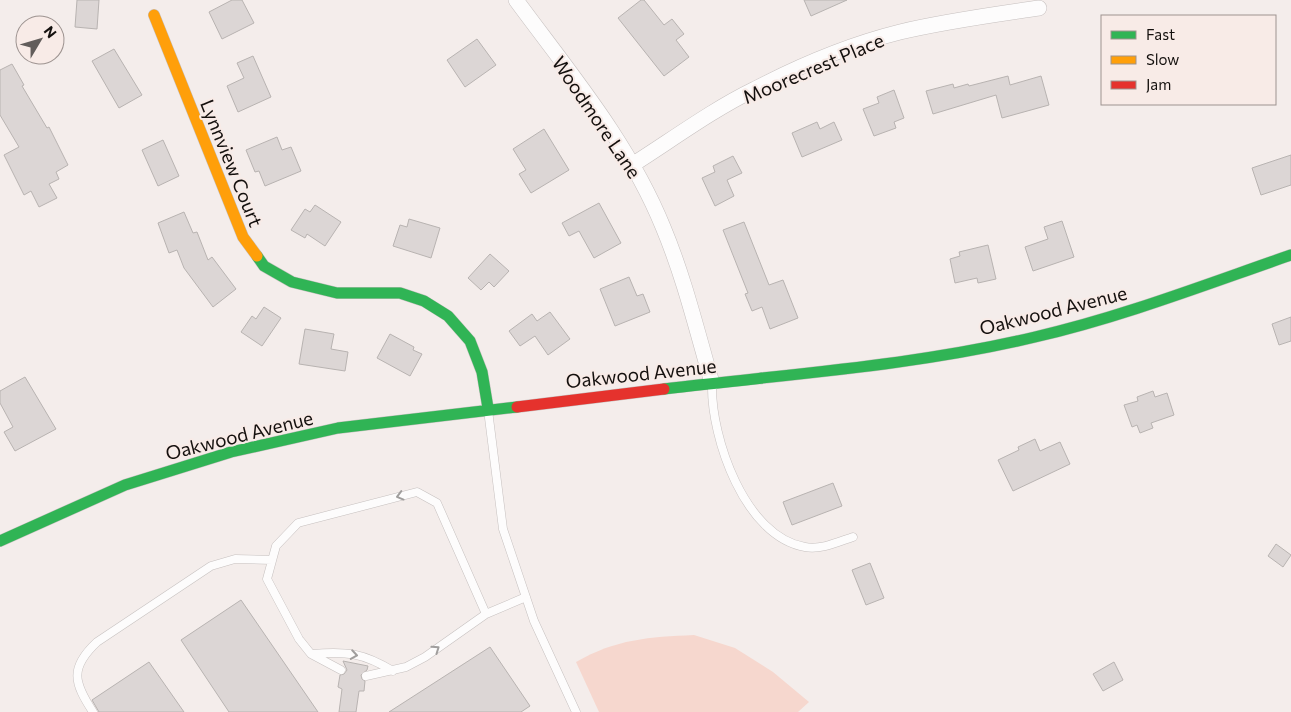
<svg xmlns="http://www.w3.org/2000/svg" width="1291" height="712" font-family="Commissioner,sans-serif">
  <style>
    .green { fill: #f6d7ce }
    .building { fill: #dcd6d5; stroke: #b8b3b1 }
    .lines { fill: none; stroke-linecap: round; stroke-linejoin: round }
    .lane-casing { stroke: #c6c0bf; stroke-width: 9 }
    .street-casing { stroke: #c6c0bf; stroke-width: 16 }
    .fast-casing { stroke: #c6c0bf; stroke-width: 12 }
    .slow-casing { stroke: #c6c0bf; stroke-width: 12 }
    .jam-casing { stroke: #c6c0bf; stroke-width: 12 }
    .lane { stroke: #fdfcfc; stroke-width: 8 }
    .street { stroke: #fdfcfc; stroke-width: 15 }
    .fast { stroke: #30b455; stroke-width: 11 }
    .slow { stroke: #ff9f0a; stroke-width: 11 }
    .jam { stroke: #e5322d; stroke-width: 11 }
    .oneway { stroke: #a09e9d }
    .labels { text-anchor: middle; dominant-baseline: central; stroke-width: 4; stroke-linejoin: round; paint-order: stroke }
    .street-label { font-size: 19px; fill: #14100e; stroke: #f8ebe7 }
  </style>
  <rect width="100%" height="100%" fill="#f4edeb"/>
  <!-- green -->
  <path class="green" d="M694,635L735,648L773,672L809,702L798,712H599L576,662C616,639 649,637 694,635Z"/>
  <!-- building -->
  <path class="building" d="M77,0H99L97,29L75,27Z
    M232,0H242L254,23L222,39L209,12Z
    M641,0H644L664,25L672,19L684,34L676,40L689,57L664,76L618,18Z
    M804,0H847L811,16Z
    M477,39L496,65L465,87L447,60Z
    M114,49L142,95L119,108L92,61Z
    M253,56L271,97L238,112L227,86L244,78L237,63Z
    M12,64L24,85L22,86L47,128L49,127L68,165L56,172L59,179L49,184L57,198L39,207L31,191L24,195L4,155L19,147L0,115V70Z
    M1008,76L1010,85L1041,76L1049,105L1002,118L996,95L933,114L926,91L953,84L954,88L968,84L969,86Z
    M894,90L904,118L894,122L896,128L874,136L863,109L879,103L877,97Z
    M817,122L820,129L834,122L842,140L802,157L792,133Z
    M544,129L569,170L531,193L519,174L526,170L513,149Z
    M277,137L282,150L291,147L301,171L265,186L259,171L255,172L246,150Z
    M163,140L179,176L158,186L142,150Z
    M1291,155V185L1261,195L1252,168Z
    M733,156L742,173L727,180L734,196L715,206L702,178L715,172L713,166Z
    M599,203L621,243L594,258L579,231L569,236L562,223Z
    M315,205L341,222L325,246L307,234L305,238L291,230L305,209L310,212Z
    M184,212L193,233L197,232L208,260L212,257L236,289L213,307L184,268L177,250L169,253L158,223Z
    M409,219L440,228L431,258L393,246L400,225L407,227Z
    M1062,221L1074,257L1033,271L1025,247L1048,239L1044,227Z
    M744,222L769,285L783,280L798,318L770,329L762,307L752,311L745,294L748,293L723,230Z
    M988,245L996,279L978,283L977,278L955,283L950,259L960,256L959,252Z
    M490,254L509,271L494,287L489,282L481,290L468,278Z
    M629,277L637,296L643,294L650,312L615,326L600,289Z
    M264,307L281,318L262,346L241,332L252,316L256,319Z
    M550,312L570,339L548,355L535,336L520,346L509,331L532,314L537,321Z
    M1291,317V341L1279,345L1272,324Z
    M305,329L334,334L331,349L348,352L345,371L299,364Z
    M390,334L414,347L413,350L422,354L410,376L377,358Z
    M25,377L56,429L15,451L4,432L13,427L0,403V391Z
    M1153,391L1155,397L1167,393L1174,415L1151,423L1153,428L1140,433L1137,425L1132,427L1124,405L1138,401L1137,397Z
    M1035,439L1040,451L1060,442L1070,464L1013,491L998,460L1019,450L1018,447Z
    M833,483L842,506L792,525L783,502Z
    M1276,544L1291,555L1283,567L1268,556Z
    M870,563L884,598L866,605L852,570Z
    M241,600L318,712H229L181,640Z
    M490,647L530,706L521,712H389Z
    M343,661L368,666L367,670L361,675L362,679L365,681L364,691H359L356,712H339L342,689L338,687L340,675L344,674L347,670Z
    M149,662L184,712H99L92,700Z
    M1114,662L1123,680L1103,691L1093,674Z"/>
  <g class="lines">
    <!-- lane casing -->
    <g class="lane-casing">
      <path id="lane" d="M712,385C711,438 745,537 805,547C821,550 838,542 853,537
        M488,410L503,529L534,621L576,712
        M312,654C347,651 363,653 393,671
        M341,670L311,654L299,639L267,579L276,546L298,523L417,492L437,503L486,614
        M366,676L406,667L425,657L486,614L526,597
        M93,712C74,683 69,668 97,642L211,566L235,559L272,560"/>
    </g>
    <!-- street casing -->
    <g class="street-casing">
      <path id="street" d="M516,0C569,72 629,143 663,227C684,277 697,331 712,383
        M632,165C673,139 712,110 755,89C799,66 852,44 900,32C946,21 992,15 1039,8"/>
    </g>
    <!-- fast casing -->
    <g class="fast-casing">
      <path id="fast" d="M257,256L264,266L292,282L337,293H400L424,301L448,316L470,341L482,372L488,408
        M664,389C787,374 914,366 1035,337C1122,317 1207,284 1291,255
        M0,541L125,485L231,452L338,428L517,407"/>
    </g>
    <!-- slow casing -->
    <g class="slow-casing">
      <path id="slow" d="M154,15L243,237L257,256"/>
    </g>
    <!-- jam casing -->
    <g class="jam-casing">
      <path id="jam" d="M517,407L664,389"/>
    </g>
    <!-- lane -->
    <use href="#lane" class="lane"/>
    <!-- street -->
    <use href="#street" class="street"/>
    <!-- fast -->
    <use href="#fast" class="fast"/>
    <!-- slow -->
    <use href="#slow" class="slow"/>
    <!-- jam -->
    <use href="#jam" class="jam"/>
  </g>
  <!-- one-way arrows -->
  <defs><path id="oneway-chevron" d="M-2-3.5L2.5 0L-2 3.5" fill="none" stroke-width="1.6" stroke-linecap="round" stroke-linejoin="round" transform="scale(1.25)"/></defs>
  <g class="oneway">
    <use href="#oneway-chevron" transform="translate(400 496) rotate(165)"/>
    <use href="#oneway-chevron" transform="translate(436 649) rotate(-35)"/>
    <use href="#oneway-chevron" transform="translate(354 655) rotate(9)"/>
  </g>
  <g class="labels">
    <!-- street labels -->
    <g class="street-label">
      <text transform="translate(813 68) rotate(-23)">Moorecrest Place</text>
      <text transform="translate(597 117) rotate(56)">Woodmore Lane</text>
      <text transform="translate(232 163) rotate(68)">Lynnview Court</text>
      <text transform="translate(1053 310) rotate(-14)">Oakwood Avenue</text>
      <text transform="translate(641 373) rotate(-6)">Oakwood Avenue</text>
      <text transform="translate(239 435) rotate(-14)">Oakwood Avenue</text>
    </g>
  </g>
  <!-- legend -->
  <rect x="1101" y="15" width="175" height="90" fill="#f8ebe7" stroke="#9d9390"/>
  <rect x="1111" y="31" width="25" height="8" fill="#30b455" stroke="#9d9390"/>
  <text x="1146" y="40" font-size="15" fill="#14100e">Fast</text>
  <rect x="1111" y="56" width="25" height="8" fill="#ff9f0a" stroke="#9d9390"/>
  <text x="1146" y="65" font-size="15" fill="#14100e">Slow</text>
  <rect x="1111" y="81" width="25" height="8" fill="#e5322d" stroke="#9d9390"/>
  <text x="1146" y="90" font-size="15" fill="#14100e">Jam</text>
  <!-- north arrow -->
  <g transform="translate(40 40) rotate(52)"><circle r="24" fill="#f8ebe7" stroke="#9d9390"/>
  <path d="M0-4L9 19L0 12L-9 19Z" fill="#625d5b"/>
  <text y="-8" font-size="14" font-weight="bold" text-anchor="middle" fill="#14100e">N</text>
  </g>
</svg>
